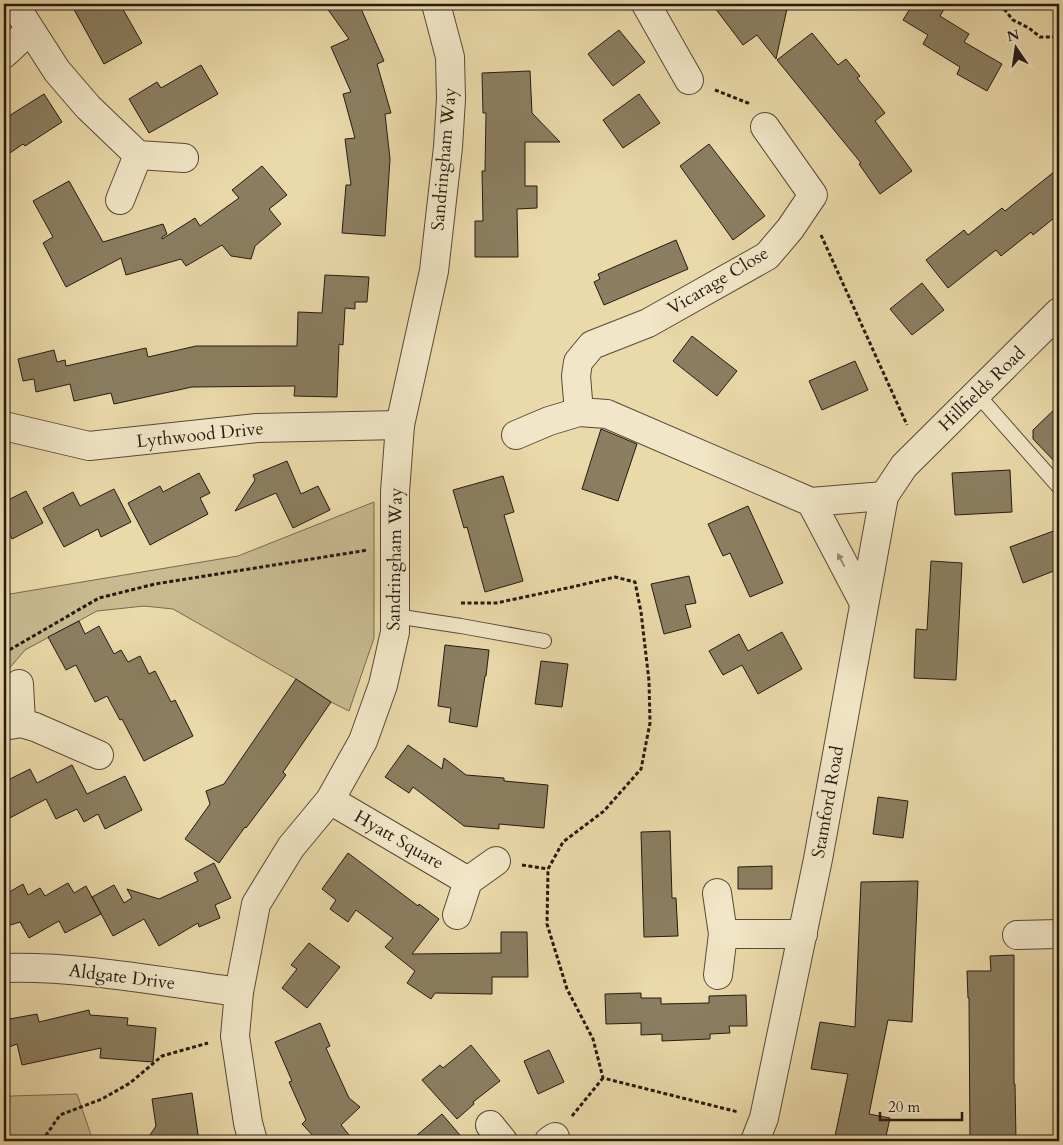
<svg xmlns="http://www.w3.org/2000/svg" width="1063" height="1145" font-family="Cardo,serif">
  <style>
    .green { fill: #c8b98f; stroke: #766a50 }
    .building { fill: #8b7e61; stroke: #241b12 }
    .lines { fill: none; stroke-linecap: round; stroke-linejoin: round }
    .service-casing { stroke: #564a38; stroke-width: 16 }
    .minor-casing { stroke: #564a38; stroke-width: 30 }
    .tertiary-casing { stroke: #564a38; stroke-width: 30 }
    .path { stroke: #241b12; stroke-width: 3; stroke-dasharray: 4 2.5; stroke-linecap: butt }
    .service { stroke: #f1e6c7; stroke-width: 14 }
    .minor { stroke: #f1e6c7; stroke-width: 28 }
    .tertiary { stroke: #f1e6c7; stroke-width: 28 }
    .oneway { fill: #958b76 }
    .labels { text-anchor: middle; dominant-baseline: central; stroke-width: 4; stroke-linejoin: round; paint-order: stroke }
    .street-label { font-size: 18px; fill: #241b12; stroke: #f1e6c7 }
  </style>
  <rect width="100%" height="100%" fill="#ead9a9"/>
  <filter id="stains"><feTurbulence type="fractalNoise" baseFrequency=".004" numOctaves="4"/><feColorMatrix values="0 0 0 0 .2 0 0 0 0 .09 0 0 0 0 .02 0 0 0 .5 -.17"/></filter>
  <radialGradient id="worn" r=".72"><stop offset=".6" stop-color="#630" stop-opacity="0"/><stop offset="1" stop-color="#630" stop-opacity=".3"/></radialGradient>
  <!-- green -->
  <path class="green" d="M374,502V638L349,711L331,702L296,679L173,609L144,606L97,611L25,650L7,671L8,708L4,710V595L238,556Z
    M77,1094L93,1141H4V1098L12,1096Z"/>
  <!-- building -->
  <path class="building" d="M71,4H120L142,43L104,64Z
    M324,4H359L384,61L377,64L391,113L385,114L390,159L385,236L342,233L346,185H351L345,139L355,138L343,94L351,92L331,47L349,39Z
    M712,4H788L776,59L757,35L743,45Z
    M913,4H947L940,16L969,34L964,42L1002,64L987,91L957,74L960,67L923,44L928,35L903,20Z
    M619,30L645,62L613,86L588,54Z
    M812,33L838,65L846,59L860,76L857,78L885,113L875,121L912,171L880,194L859,164L861,163L777,60Z
    M201,65L218,94L149,133L129,99L157,82L161,88Z
    M530,71L532,113L560,142H525V186H537V208L517,209L518,257H475V221H483L482,171H485L486,113H483L482,73Z
    M44,94L62,122L25,146L23,144L4,157V119Z
    M639,94L660,123L623,148L603,120Z
    M709,144L765,216L733,240L680,166Z
    M262,166L287,195L269,209L281,224L255,246L251,259L231,256L222,245L186,266L181,259L126,275L121,258L66,287L43,243L53,237L33,201L69,181L103,242L163,224L167,234L162,237V239L195,218L200,226L239,198L232,190Z
    M1059,168V214L1033,235L1031,232L1001,256L996,250L948,288L926,260L964,230L968,235L1002,208L1005,211Z
    M676,240L688,269L604,305L594,282L600,279L598,274Z
    M325,275L369,277L367,302H355V309L345,308L343,345L339,344L337,397L294,396L295,386L192,387L114,404L111,393L74,401L70,384L36,392L34,379L23,381L18,359L54,350L57,362L65,360L66,366L146,348L148,357L196,346H297L298,312L322,313Z
    M922,283L944,310L912,335L890,309Z
    M692,336L737,371L717,396L673,361Z
    M855,361L868,390L822,410L809,381Z
    M1059,405V466L1033,439V430Z
    M601,429L637,444L618,501L582,489Z
    M287,461L301,494L318,486L330,510L293,528L276,493L235,511L255,480L253,475Z
    M1010,470L1012,512L955,515L952,473Z
    M199,473L210,493L200,498L208,514L150,545L128,503L160,486L163,492Z
    M503,476L514,512L504,515L523,581L485,592L467,527L464,528L453,490Z
    M114,489L131,522L101,537L98,529L64,547L43,508L73,492L80,506Z
    M26,491L43,523L12,539L4,523V502Z
    M748,506L783,583L750,597L730,553L723,556L708,524Z
    M1059,529V569L1023,583L1010,547Z
    M931,561L962,563L956,680L914,678L916,629L927,630Z
    M689,576L696,603L685,605L691,627L664,634L651,584Z
    M79,621L85,634L99,626L114,654L121,650L128,662L140,656L149,674L155,671L171,702L175,700L193,736L144,761L122,719L120,720L107,696L95,702L76,665L66,670L48,637Z
    M782,632L802,669L758,694L742,665L723,675L709,651L739,634L748,651Z
    M445,645L489,650L486,676H485L477,727L449,722L451,708L438,706Z
    M541,661L568,664L562,707L535,704Z
    M296,679L331,702L283,772L286,775L246,828L245,827L219,863L185,839L210,804L206,791L224,784Z
    M408,745L442,769L444,758L466,775L504,778V781L548,785L544,828L499,824V829L464,826L413,787L409,793L385,777Z
    M72,765L87,794L125,776L142,810L105,829L98,814L84,822L77,809L56,819L46,799L4,821V782L30,769L37,783Z
    M878,797L908,801L903,838L873,834Z
    M670,831L672,898H676L678,936L644,937L641,832Z
    M348,853L418,906L419,904L439,919L412,954L501,953V932H527L528,977H492V994L435,993L431,999L407,983L415,971L385,947L393,938L356,910L348,922L330,909L336,900L322,889Z
    M214,863L231,898L215,905L220,918L199,927L198,923L159,946L144,919L113,936L92,897L114,885L124,903L132,898L127,889L159,899L198,881L194,873Z
    M772,866V889H738V867Z
    M918,881L912,1022L888,1020L869,1114L890,1118L885,1141H834L848,1074L811,1069L820,1022L855,1027L861,882Z
    M68,883L74,893L86,886L101,914L65,933L59,921L29,938L20,922L4,927V895L23,884L28,895L40,888L45,896Z
    M309,943L340,967L307,1008L282,988L297,969L291,965Z
    M1014,955V1084H1015L1016,1141H970L969,998H968L967,971H991L990,956Z
    M641,993V998H661V1004L709,1003V996L746,995L747,1026H729L730,1033L710,1034V1039L662,1041V1034L641,1035V1023L606,1024L605,994Z
    M89,1010L90,1015L128,1018L127,1025L156,1028L153,1062L100,1058L101,1048L22,1065L17,1044L4,1049V1020L37,1014L39,1022Z
    M320,1023L330,1046L326,1048L349,1098L360,1107L341,1125L354,1141H318L302,1124L306,1120L289,1082L292,1081L275,1042Z
    M471,1045L500,1081L473,1102L474,1104L457,1119L422,1080L440,1065L443,1068Z
    M549,1050L564,1082L538,1094L524,1061Z
    M192,1093L199,1141H146L156,1126L152,1099Z
    M442,1114L465,1141H410Z"/>
  <g class="lines">
    <!-- service casing -->
    <g class="service-casing">
      <path id="service" d="M977,394L1059,487
        M395,616L461,626L544,641"/>
    </g>
    <!-- minor casing -->
    <g class="minor-casing">
      <path id="minor" d="M14,4L57,71L88,107L138,155
        M646,4L689,80
        M4,54L30,30
        M120,200L138,155L184,158
        M579,412L576,376L578,362L592,345L648,323L767,256L790,229L813,195L765,127
        M4,426L89,446L257,428L400,425
        M516,435L549,421L579,412L607,414L811,502L884,496
        M811,502L864,603
        M19,684L21,723
        M4,726L21,723L35,727L99,755
        M330,800L468,881
        M717,893L723,934L718,975
        M457,915L468,881L496,861
        M723,934H803
        M1017,935L1059,934
        M4,968C82,966 162,982 239,992
        M490,1125L503,1141
        M549,1141L555,1137"/>
    </g>
    <!-- tertiary casing -->
    <g class="tertiary-casing">
      <path id="tertiary" d="M253,1141L248,1123L235,1036L239,992L256,904L291,847L330,800L363,741L383,685L395,632V492L400,425L434,271L448,147L451,99L450,57L436,4
        M755,1141L764,1118L818,859L884,496L904,466L1059,312"/>
    </g>
    <!-- path -->
    <path class="path" d="M1000,4L1013,20L1029,28L1040,37H1059
      M715,90L748,103L750,105
      M821,235L907,425
      M461,603H496L572,587L615,577L635,582L641,612L649,681L650,723L641,769L604,811L563,842L548,869L547,924L567,989L593,1039L603,1078L738,1112
      M4,653L99,598L155,584L368,550
      M522,865L548,869
      M572,1116L603,1078
      M42,1141L60,1115L102,1099L130,1083L162,1056L208,1043"/>
    <!-- service -->
    <use href="#service" class="service"/>
    <!-- minor -->
    <use href="#minor" class="minor"/>
    <!-- tertiary -->
    <use href="#tertiary" class="tertiary"/>
  </g>
  <!-- one-way arrows -->
  <defs><path id="oneway-solid" d="M-6-.8H1V-3.2L6.5 0L1 3.2V.8H-6Z" transform="scale(1.25)"/></defs>
  <use class="oneway" href="#oneway-solid" transform="translate(841 560) rotate(-118)"/>
  <g class="labels">
    <!-- street labels -->
    <g class="street-label">
      <text transform="translate(444 159) rotate(-85)">Sandringham Way</text>
      <text transform="translate(718 281) rotate(-31)">Vicarage Close</text>
      <text transform="translate(982 389) rotate(-44)">Hillfields Road</text>
      <text transform="translate(200 435) rotate(-6)">Lythwood Drive</text>
      <text transform="translate(395 559) rotate(-89)">Sandringham Way</text>
      <text transform="translate(828 802) rotate(-80)">Stamford Road</text>
      <text transform="translate(399 840) rotate(30)">Hyatt Square</text>
      <text transform="translate(122 977) rotate(7)">Aldgate Drive</text>
    </g>
  </g>
  <!-- margin -->
  <rect width="1063" height="1145" fill="none" stroke="#ead9a9" stroke-width="20"/>
  <rect x="5" y="5" width="1053" height="1135" fill="none" stroke="#241b12" stroke-width="2.5"/>
  <rect x="10" y="10" width="1043" height="1125" fill="none" stroke="#241b12"/>
  <!-- north arrow -->
  <g transform="translate(1016 48) rotate(347)" stroke="#f1e6c7" stroke-width="4" paint-order="stroke">
  <path d="M0-4L9 19L0 12L-9 19Z" fill="#241b12"/>
  <text y="-8" font-size="14" font-weight="bold" text-anchor="middle" fill="#241b12">N</text>
  </g>
  <!-- scale -->
  <path d="M880 1112v8h82v-8" fill="none" stroke="#241b12" stroke-width="2.5"/>
  <text x="888" y="1112" font-size="15" fill="#241b12" stroke="#f1e6c7" stroke-width="4" paint-order="stroke">20 m</text>
  <rect width="100%" height="100%" filter="url(#stains)"/>
  <rect width="100%" height="100%" fill="url(#worn)"/>
</svg>
